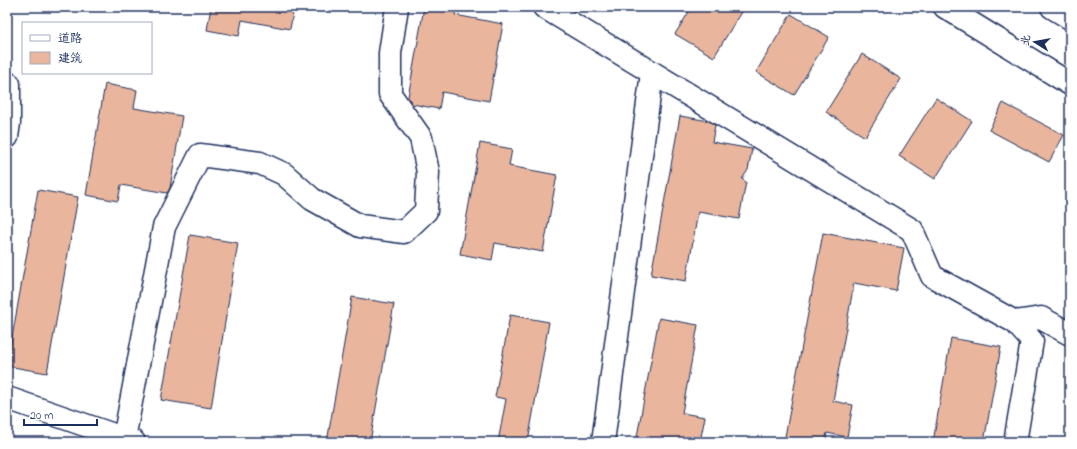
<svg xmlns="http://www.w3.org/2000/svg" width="1077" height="449" font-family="'Indie Flower','LXGW WenKai TC',sans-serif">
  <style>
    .building { fill: #e9b59c; stroke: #1b2f5e }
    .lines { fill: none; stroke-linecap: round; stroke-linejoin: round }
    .minor-casing { stroke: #1b2f5e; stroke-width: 25 }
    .major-casing { stroke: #1b2f5e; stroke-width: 25 }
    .minor { stroke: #fff; stroke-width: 22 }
    .major { stroke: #fff; stroke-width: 22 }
  </style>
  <rect width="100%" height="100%" fill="#fff"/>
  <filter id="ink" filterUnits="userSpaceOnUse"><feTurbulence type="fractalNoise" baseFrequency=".025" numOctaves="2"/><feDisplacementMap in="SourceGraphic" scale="8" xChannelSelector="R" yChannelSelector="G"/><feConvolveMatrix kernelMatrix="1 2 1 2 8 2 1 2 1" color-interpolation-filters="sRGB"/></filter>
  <g filter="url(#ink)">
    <!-- building -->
    <path class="building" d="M211,7H294L290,29L242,20L239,36L207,30Z
      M424,7H457L455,15L503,24L489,101L442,92L439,109L412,104L408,97Z
      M692,7H744L714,57L675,34Z
      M791,14L829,37L794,95L756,72Z
      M862,54L901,79L865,137L826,112Z
      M105,84L137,90L134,108L182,116L170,188L167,193L121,185L118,201L86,195Z
      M936,98L972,121L935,179L899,156Z
      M1003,103L1064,135L1049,162L989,130Z
      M680,116L709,121L715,125L712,142L752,149L748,170L742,179L746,182L739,219L698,212L686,281L651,275Z
      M480,143L512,149L509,166L557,175L543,252L495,243L492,260L460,254Z
      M38,190L78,197L47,373L7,366Z
      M823,233L904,248L896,291L854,283L833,401L853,405L847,437L827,433L825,442H784Z
      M190,235L238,243L211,408L161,400Z
      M352,297L394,304L370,442H327Z
      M510,315L549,322L528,442H498L506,399L495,397Z
      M659,318L698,325L682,413L705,417L700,442H636Z
      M951,338L1001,347L984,442H933Z"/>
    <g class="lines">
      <!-- minor casing -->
      <g class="minor-casing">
        <path id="minor" d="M544,7L912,230L932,276L1015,322L1032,341L1015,442
          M7,83L9,84V123L7,137
          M1015,322L1041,318L1070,334
          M7,398L134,442
          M124,439L164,227L200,155L260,163L284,174L312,199L360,226L404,232L426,211L428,172L421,138L390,94V53L397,7
          M603,442L652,73"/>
      </g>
      <!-- major casing -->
      <g class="major-casing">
        <path id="major" d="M945,7L1070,84
          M1052,7L1070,18"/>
      </g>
      <!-- minor -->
      <use href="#minor" class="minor"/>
      <!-- major -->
      <use href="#major" class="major"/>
    </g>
  </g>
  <!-- margin -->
  <rect width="1077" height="449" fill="none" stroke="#fff" stroke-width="24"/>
  <rect x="12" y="12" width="1053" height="425" fill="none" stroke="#1b2f5e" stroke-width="1.5" filter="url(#ink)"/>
  <!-- legend -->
  <rect x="22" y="22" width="130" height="52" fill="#ffffff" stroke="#a4acbf"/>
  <rect x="30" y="35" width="20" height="6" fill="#ffffff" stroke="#a4acbf"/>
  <text x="58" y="42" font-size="12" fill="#1b2f5e">道路</text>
  <rect x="30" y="52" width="20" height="12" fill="#e9b59c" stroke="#a4acbf"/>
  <text x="58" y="62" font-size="12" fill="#1b2f5e">建筑</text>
  <!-- north arrow -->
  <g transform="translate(1035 42) rotate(281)" stroke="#ffffff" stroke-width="3" paint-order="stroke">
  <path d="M0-3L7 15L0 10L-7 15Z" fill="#1b2f5e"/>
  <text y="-6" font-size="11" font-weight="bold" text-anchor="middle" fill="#1b2f5e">北</text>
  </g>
  <!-- scale -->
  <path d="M24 419v6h73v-6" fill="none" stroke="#1b2f5e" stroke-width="2"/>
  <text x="30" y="419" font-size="12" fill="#1b2f5e" stroke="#ffffff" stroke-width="3" paint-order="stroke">20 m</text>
</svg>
